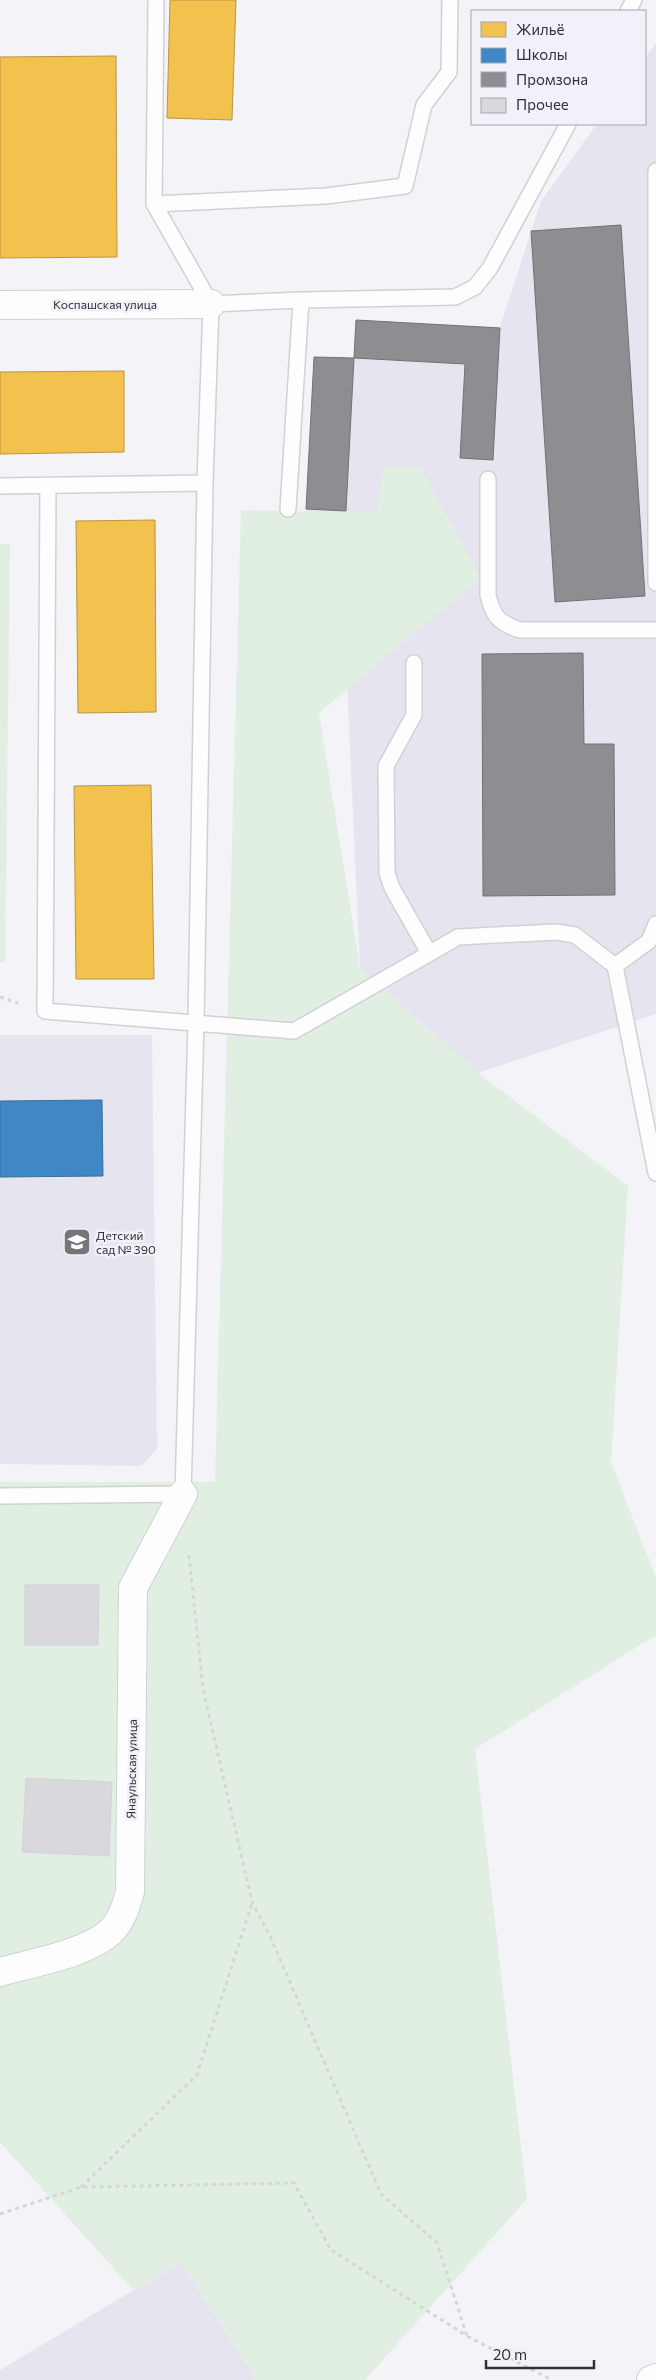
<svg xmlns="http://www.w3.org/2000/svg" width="656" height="2380" font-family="Commissioner,sans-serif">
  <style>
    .built { fill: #e6e5ef }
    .green { fill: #e1efe2 }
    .homes { fill: #f2c14e; stroke: #b89646 }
    .schools { fill: #3f88c5; stroke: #3b6e9a }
    .industry { fill: #8d8d92; stroke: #727276 }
    .building { fill: #d9d9dd; stroke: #d3d3d6 }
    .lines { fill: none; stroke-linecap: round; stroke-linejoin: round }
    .lane-casing { stroke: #d1d1d5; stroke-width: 18 }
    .street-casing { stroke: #d1d1d5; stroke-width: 30 }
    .path { stroke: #d6d6d7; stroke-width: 3; stroke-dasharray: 4 4; stroke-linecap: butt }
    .lane { stroke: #fdfdfe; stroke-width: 15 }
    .street { stroke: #fdfdfe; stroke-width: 28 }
    .labels { text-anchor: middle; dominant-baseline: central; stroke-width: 5; stroke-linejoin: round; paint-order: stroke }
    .street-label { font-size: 12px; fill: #323235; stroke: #f2f1fa }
    .poi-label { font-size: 12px; fill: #323235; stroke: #f2f1fa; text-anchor: start }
  </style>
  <rect width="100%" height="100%" fill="#f3f3f8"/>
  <!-- built -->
  <path class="built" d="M656,43V1014L478,1073L360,968L346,661L306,509L314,357L354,358L356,320L500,327L541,201L597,124H645V58Z
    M0,1035H152L157,1449L141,1466L0,1464Z
    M181,2262L257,2380H0V2370Z"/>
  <!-- green -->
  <path class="green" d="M384,467L421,468L480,578L319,713L360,968L478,1073L628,1186L611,1462L656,1578V1635L475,1749L527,2199L365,2380H257L181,2262L133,2290L0,2142V1482H215L241,510L376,513Z
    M0,544H10L5,962H0Z"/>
  <!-- homes -->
  <path class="homes" d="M170,0H236L232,120L167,118Z
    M116,56L117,257L0,258V57Z
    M124,371V452L0,454V372Z
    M155,520L156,712L78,713L76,521Z
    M151,785L154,979H76L74,786Z"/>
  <!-- schools -->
  <path class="schools" d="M102,1100L103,1176L0,1177V1101Z"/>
  <!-- industry -->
  <path class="industry" d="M621,225L645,596L555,602L531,231Z
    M356,320L500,328L493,460L460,458L465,364L354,358Z
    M314,357L354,358L346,511L306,509Z
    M583,653L584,744H614L615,895L483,896L482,654Z"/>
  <!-- building -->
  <path class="building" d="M25,1585H99L98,1645H25Z
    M26,1778L112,1782L109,1856L22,1852Z"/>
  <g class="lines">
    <!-- lane casing -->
    <g class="lane-casing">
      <path id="lane" d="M628,11L634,0
        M656,171V583
        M154,204L326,196L405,186L424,105L449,72L450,0
        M301,300L455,297L475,287L490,268L568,124
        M211,304L301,300L288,509
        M488,479V595C493,617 499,623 520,630H656
        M0,486L205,483
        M48,486L45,1011L294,1031L458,937L556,932L575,935L615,966L656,1173
        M414,663V715L386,766L387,873L392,888L429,953
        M615,966L649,941L656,924
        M0,1496L183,1494L196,1022L205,483L211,304L154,204L156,0"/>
    </g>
    <!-- street casing -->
    <g class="street-casing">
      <path id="street" d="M0,305L211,304
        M0,1972C31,1963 85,1954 109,1933C121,1923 126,1906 130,1892L133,1588L183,1494
        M651,2380L656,2378"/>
    </g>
    <!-- path -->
    <path class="path" d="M0,997L18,1003
      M189,1555L203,1689L252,1902L270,1936L381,2194L437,2243L467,2336
      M81,2187L197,2075L252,1903
      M0,2214L81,2187L294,2183L331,2250L467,2336L552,2380"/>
    <!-- lane -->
    <use href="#lane" class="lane"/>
    <!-- street -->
    <use href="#street" class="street"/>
  </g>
  <!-- icons -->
  <defs>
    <g id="school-square" transform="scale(1.4375)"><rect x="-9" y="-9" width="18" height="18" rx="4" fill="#767679" stroke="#f2f1fa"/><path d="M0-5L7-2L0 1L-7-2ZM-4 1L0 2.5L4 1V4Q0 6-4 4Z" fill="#fff"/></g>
  </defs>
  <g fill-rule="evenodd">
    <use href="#school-square" x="77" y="1242"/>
  </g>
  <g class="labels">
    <!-- street labels -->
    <g class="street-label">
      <text x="105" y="304">Коспашская улица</text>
      <text transform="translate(131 1769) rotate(-89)">Янаульская улица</text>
    </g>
    <!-- poi labels -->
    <g class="poi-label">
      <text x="96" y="1235">Детский<tspan x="96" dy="14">сад № 390</tspan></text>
    </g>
  </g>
  <!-- legend -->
  <rect x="471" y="10" width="175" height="115" fill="#f2f1fa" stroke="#a5a5ab"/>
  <rect x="481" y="22" width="25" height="15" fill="#f2c14e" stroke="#a5a5ab"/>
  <text x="516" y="35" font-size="15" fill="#323235">Жильё</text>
  <rect x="481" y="48" width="25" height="15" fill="#3f88c5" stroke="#a5a5ab"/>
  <text x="516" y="60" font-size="15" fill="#323235">Школы</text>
  <rect x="481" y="72" width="25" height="15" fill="#8d8d92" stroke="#a5a5ab"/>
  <text x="516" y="85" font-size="15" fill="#323235">Промзона</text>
  <rect x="481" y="98" width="25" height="15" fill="#d9d9dd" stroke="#a5a5ab"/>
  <text x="516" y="110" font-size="15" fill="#323235">Прочее</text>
  <!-- scale -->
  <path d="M486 2360v8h108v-8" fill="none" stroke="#323235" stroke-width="2.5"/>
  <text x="493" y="2360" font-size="15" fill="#323235" stroke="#f2f1fa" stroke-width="4" paint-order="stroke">20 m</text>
</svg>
